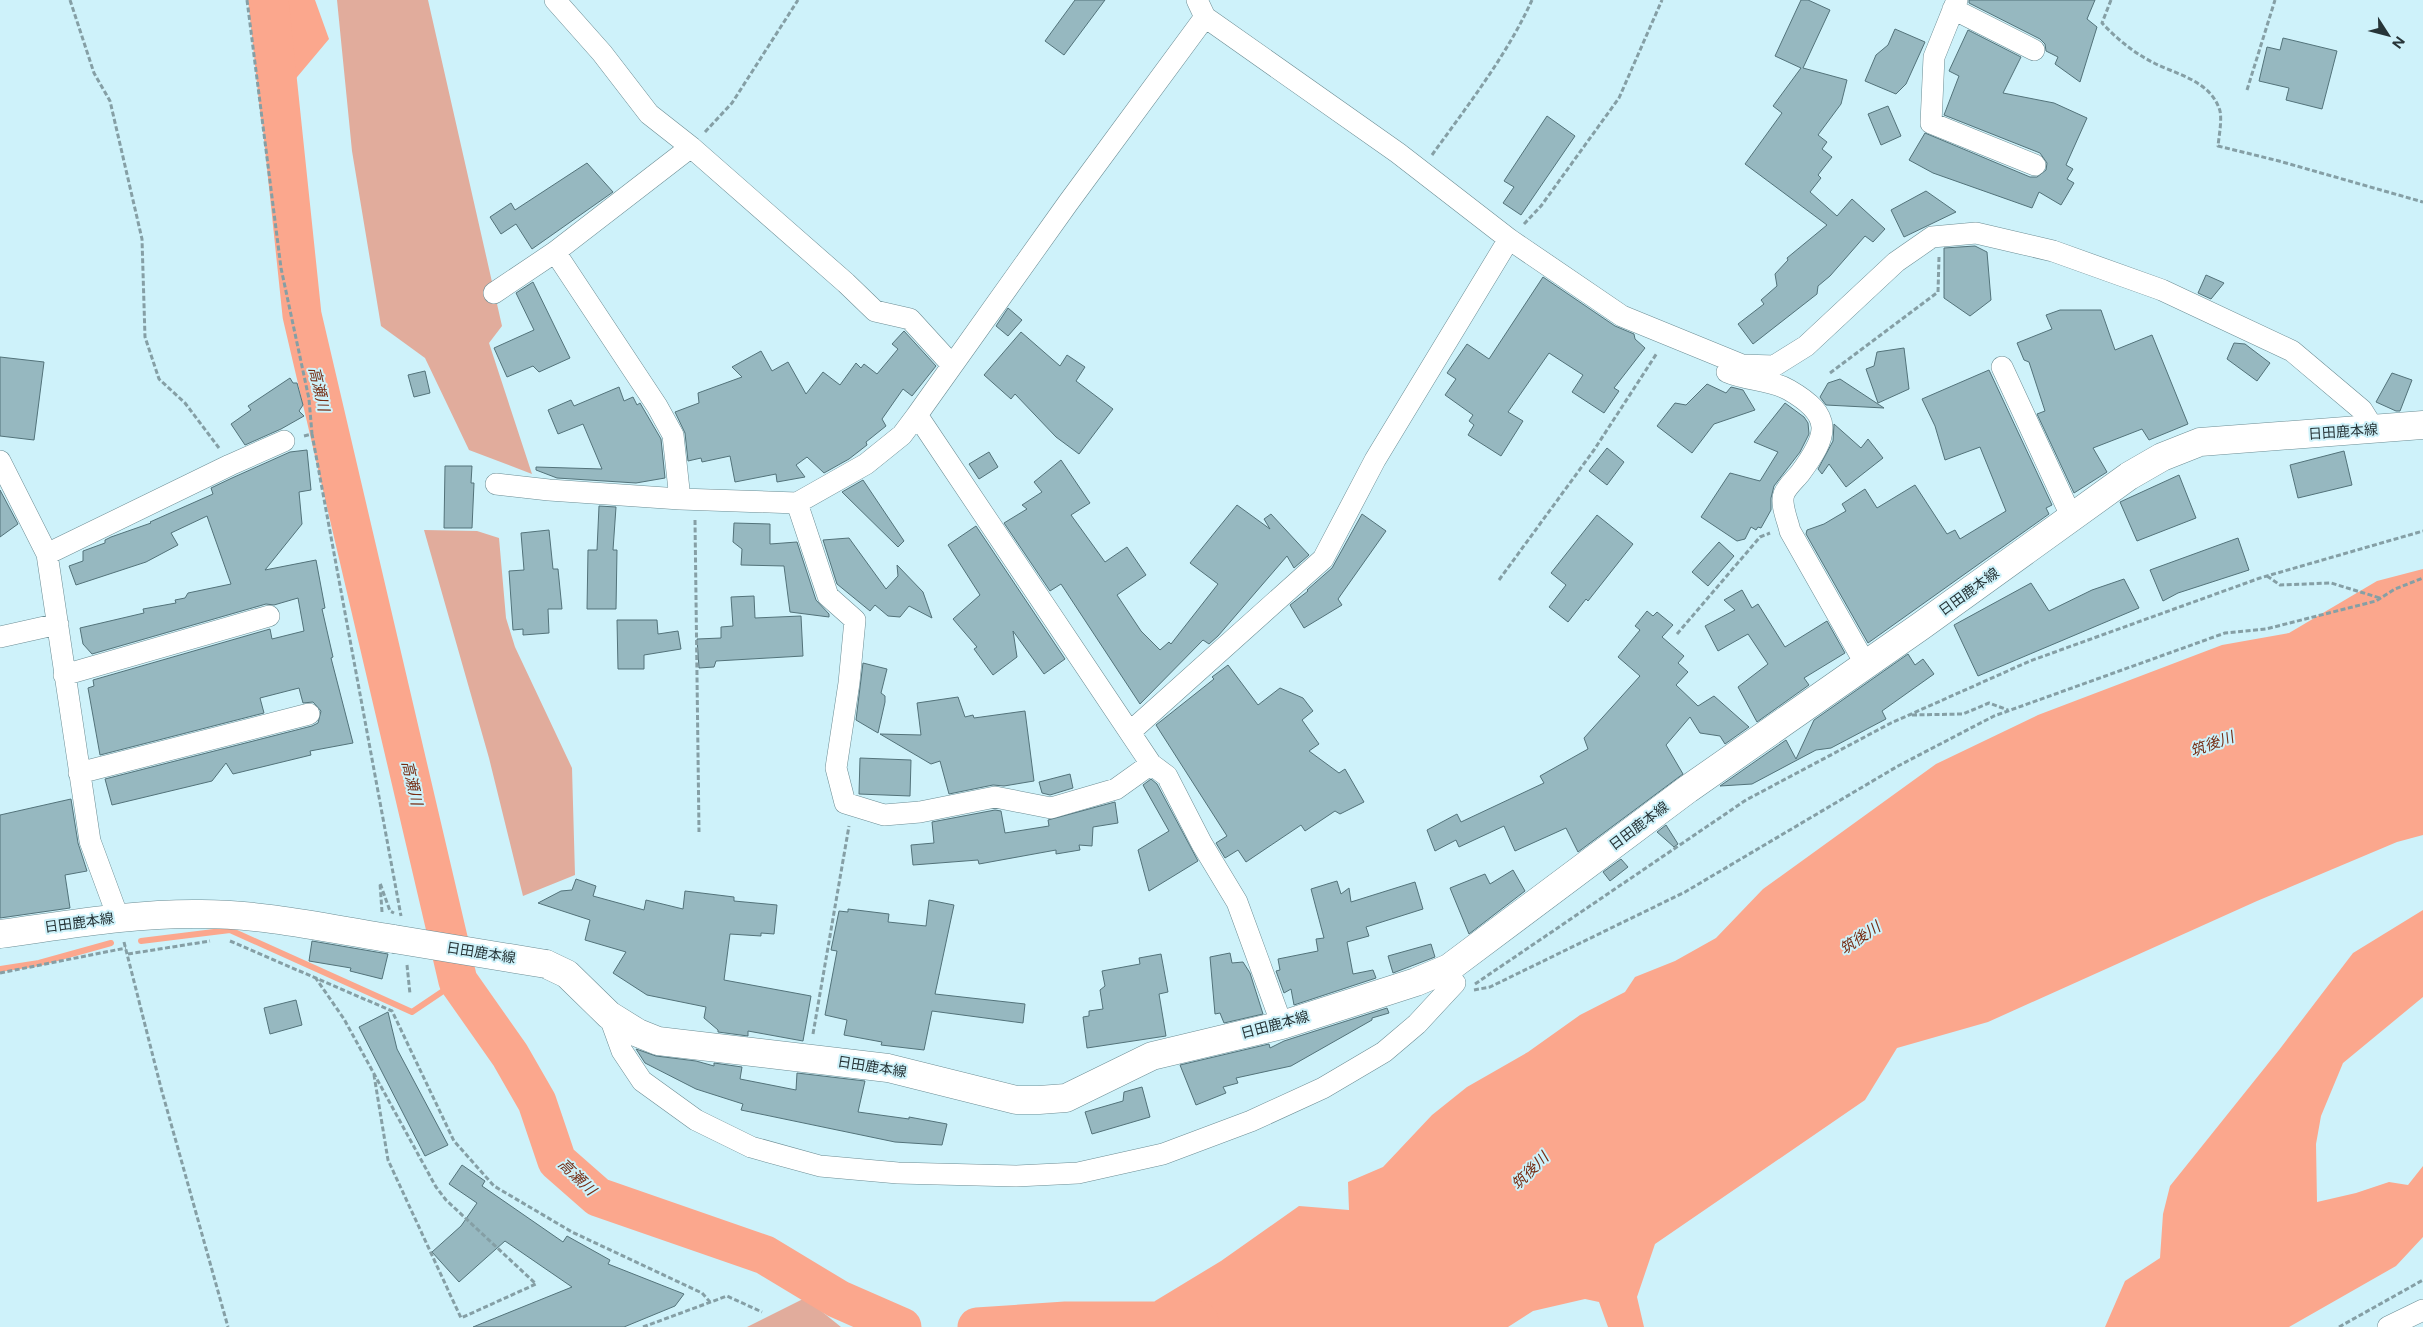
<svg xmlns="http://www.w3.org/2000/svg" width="2423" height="1327" font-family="Figtree,'Noto Sans JP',sans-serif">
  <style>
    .green { fill: #e1ac9c }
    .water { fill: #fba78d }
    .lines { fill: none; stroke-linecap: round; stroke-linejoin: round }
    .stream { stroke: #fba78d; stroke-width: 6 }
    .river { stroke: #fba78d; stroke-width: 39 }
    .building { fill: #96b8c0; stroke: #53737a }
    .minor-casing { stroke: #6c8d94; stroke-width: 22 }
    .major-casing { stroke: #6c8d94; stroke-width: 29 }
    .path { stroke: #859fa5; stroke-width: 3; stroke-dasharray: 5 2.5; stroke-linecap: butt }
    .minor { stroke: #fff; stroke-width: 21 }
    .major { stroke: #fff; stroke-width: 28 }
    .major-bridge-casing { stroke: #6c8d94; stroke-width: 29; stroke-linecap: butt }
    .major-bridge { stroke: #fff; stroke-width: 28 }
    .labels { text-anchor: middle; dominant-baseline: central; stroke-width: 4; stroke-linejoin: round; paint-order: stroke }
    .street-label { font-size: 14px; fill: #273538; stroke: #cef2fa }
    .water-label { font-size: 15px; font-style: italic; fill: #752c13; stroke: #cef2fa }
  </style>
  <rect width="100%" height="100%" fill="#cef2fa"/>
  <!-- green -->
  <path class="green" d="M337,0H428L502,326L489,343L532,474L469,450L425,358L381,326L352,151Z
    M424,530L477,531L499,538L506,618L515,647L572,768L575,875L523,896L489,758Z
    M805,1298L841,1327H747Z"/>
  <!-- water -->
  <path class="water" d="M248,0H315L329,39L261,120Z
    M2423,569V835L2397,842L2257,901L1988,1022L1897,1048L1865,1100L1655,1244L1637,1297L1644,1327H1608L1599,1302L1585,1299L1533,1311L1508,1327H1144L1155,1301L1221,1261L1299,1206L1349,1210L1348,1182L1383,1167L1432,1115L1467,1087L1528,1052L1580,1015L1625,992L1635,977L1675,961L1716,938L1763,889L1936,764L2038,715L2222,645L2289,633L2377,581Z
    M2423,910V997L2343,1063L2321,1116L2316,1144L2317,1202L2356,1193L2389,1182L2408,1185L2423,1166V1237L2396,1266L2289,1327H2105L2125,1281L2160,1258L2163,1214L2170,1186L2279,1050L2353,953Z"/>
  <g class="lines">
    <!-- stream -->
    <path class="stream" d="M141,941L230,930L412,1012L458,981
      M0,969L39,963L111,943"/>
    <!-- river -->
    <path class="river" d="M269,0L302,315L458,981L510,1055L537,1102L557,1161L598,1197L765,1255L838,1299L902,1327
      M977,1327L1066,1321H1199"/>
  </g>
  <!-- building -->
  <path class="building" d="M1075,0H1105L1064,55L1045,41Z
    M1801,0H1808L1830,10L1803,68L1847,80L1841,104L1818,135L1827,142L1822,149L1832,157L1818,175L1821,178L1810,192L1837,216L1852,199L1885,229L1873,242L1865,236L1830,276L1818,286L1817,294L1753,344L1738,324L1764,304L1761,300L1777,286L1775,274L1788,260L1787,258L1827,225L1745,164L1782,113L1773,106L1801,68L1775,56Z
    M1969,0H2095L2087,19L2097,27L2080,82L2055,64L2058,57L2046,51L2045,44L2040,39L1969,3Z
    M1895,29L1925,42L1906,84L1896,94L1865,81L1876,55L1888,45Z
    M1968,30L2021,57L2003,93L2054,103L2087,118L2066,165L2073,169L2067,179L2074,183L2061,205L2039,192L2032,208L1933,173L1909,160L1925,133L2030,177H2037L2046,170L2047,163L2040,153L1944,115L1959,76L1949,71Z
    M2283,38L2337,51L2322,109L2286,100L2289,88L2259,81L2267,47L2280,50Z
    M1888,106L1901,136L1881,145L1868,114Z
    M1547,116L1575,136L1521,215L1503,203L1514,187L1504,181Z
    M587,163L613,192L532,249L516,224L501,234L490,217L511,203L515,210Z
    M1926,191L1956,212L1904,237L1891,210Z
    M1975,246L1987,252L1991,300L1970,316L1944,298V248Z
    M2206,275L2224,283L2211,299L2198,293Z
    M1543,277L1615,326L1634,334L1635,339L1645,348L1614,388L1619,391L1604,413L1572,392L1583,375L1549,353L1508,412L1523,421L1501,456L1468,435L1474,425L1469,421L1473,415L1445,395L1456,379L1447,373L1467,344L1489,359Z
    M533,282L570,358L539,372L533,366L507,377L494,348L534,330L516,293Z
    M1008,308L1022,320L1008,336L996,326Z
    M2060,310H2101L2115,350L2152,335L2188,424L2149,440L2142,429L2093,448L2107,472L2074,493L2037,414L2045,411L2029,362L2024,360L2017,343L2052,329L2046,315Z
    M904,331L936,366L912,396L903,389L882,419L886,426L866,442L867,445L849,459L824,473L807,457L796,465L805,477L777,482L776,474L735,482L730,456L702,462L701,458L688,461L685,433L675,412L699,403L698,393L742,377L732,367L761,351L772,371L788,362L806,394L823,372L840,385L856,363L861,368L864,364L877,374L898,349L892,344Z
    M1021,332L1060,366L1067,355L1085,367L1076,381L1113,409L1079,454L1056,437L1015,394L1011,399L984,375Z
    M2234,343L2245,344L2270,363L2257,381L2227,359Z
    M1904,348L1909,389L1878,403L1866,369L1874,366L1877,352Z
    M0,357L44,362L34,440L0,436Z
    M1989,370L2052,505L2046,508L2049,514L1868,643L1806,534L1807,530L1824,524L1846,511L1842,504L1865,489L1877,508L1915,485L1947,534L1955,530L1960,539L2006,511L1980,447L1945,460L1935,426L1922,399Z
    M425,371L430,393L414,397L408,375Z
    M2392,373L2412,380L2400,411H2396L2376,402Z
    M290,378L293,383H297L303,405L299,411L304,416L281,429L245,445L231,424L251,410L248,406Z
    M1840,379L1884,408L1826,405L1820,397L1828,383Z
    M1707,384L1726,393L1731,387L1743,390L1755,410L1714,424L1692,453L1657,426L1675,403L1686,405Z
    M619,387L624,401L633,397L637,405L640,403L661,439L665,478L636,483L557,478L536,470V467L602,469L583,424L558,434L548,410L571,400L574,406Z
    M1785,403L1804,417L1808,423L1809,434L1800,452L1774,486L1771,498V510L1761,528L1758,527L1756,530L1751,527L1745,539L1737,541L1701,517L1730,473L1760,481L1778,452L1754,442Z
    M1834,424L1861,448L1868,439L1883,458L1846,487L1829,464L1822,474L1818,469L1833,441Z
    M1607,448L1624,462L1607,485L1589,471Z
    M307,450L311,490L299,492L302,524L265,570L316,560L325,608L322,609L333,657L331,658L353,743L310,751L311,755L233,774L226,763L212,781L112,805L105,779L312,726L318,723L321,711L313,702L303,703L299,688L260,698L264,713L100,755L88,688L94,686L93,680L270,629L272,639L304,631L298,598L274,605L266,604L92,654L83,644L80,628L144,613L143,609L176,603L175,600L185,598L188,593L231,584L207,516L171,533L178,545L146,562L76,585L69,566L83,561V551L105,543V540L111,537L151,523L150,522L213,494L211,488L232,478L290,452Z
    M2344,451L2352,485L2298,498L2290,465Z
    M989,452L998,467L979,479L969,464Z
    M1061,460L1090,503L1071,515L1105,562L1127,547L1146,575L1117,595L1141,631L1160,650L1169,642L1171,644L1218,584L1190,563L1237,505L1270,529L1264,519L1271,514L1309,555L1294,568L1287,556L1218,636L1209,644L1203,640L1140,704L1061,584L1050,591L1004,523L1027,509L1022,505L1042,492L1034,482Z
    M445,466H472L471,483H474L472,528H444Z
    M2179,475L2196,518L2137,541L2120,502Z
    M863,480L904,541L898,547L842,492Z
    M0,490L18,524L0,537Z
    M599,506L616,507L613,550H617L616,609H587L588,550H597Z
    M1362,514L1386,531L1338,599L1342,605L1304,628L1290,605L1308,591L1307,590L1332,568Z
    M1597,515L1633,544L1588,601L1586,599L1568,622L1549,607L1566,585L1551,573Z
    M734,523L770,524V544L797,542L816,600L829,614V617L790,612L784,566L741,565L742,549L733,542Z
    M976,526L1065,659L1044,674L1013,631L1017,657L993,675L974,649L977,647L953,619L980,595L948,545Z
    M549,530L553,569H558L562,609H548L549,633L523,635V629L513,630L509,571L524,570L521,533Z
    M849,538L886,589L898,576L897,565L923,592L932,618L909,606L900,617L888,616L875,605L870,611L837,584L823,540Z
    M2238,538L2249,570L2178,593L2163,601L2150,570Z
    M1719,542L1734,556L1708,586L1692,572Z
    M2124,579L2139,608L1978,676L1954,625L2031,583L2049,611L2092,590Z
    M1742,590L1752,608L1758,604L1785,647L1827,621L1845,653L1804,678L1809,685L1757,722L1738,687L1768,664L1748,634L1718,651L1705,626L1735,610L1724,600Z
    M754,596L755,618L801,616L803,656L716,661L714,667L699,668L697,639L721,638V627L733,626L731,597Z
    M1647,611L1653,616L1657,612L1673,625L1662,637L1684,656L1678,663L1688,672L1676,685L1698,706L1714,696L1749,727L1725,744L1720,736L1700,733L1690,717L1666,745L1683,774L1578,852L1566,828L1515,851L1504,826L1459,847L1456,840L1435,851L1427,830L1457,814L1461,822L1544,783L1540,776L1588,749L1584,738L1640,676L1618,657L1640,630L1635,626Z
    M617,620H657L658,634L678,631L681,649L644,655V669H618Z
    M1908,654L1915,665L1923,659L1934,674L1882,711L1886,719L1831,748L1816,750L1752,784L1720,786L1786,740L1796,759L1814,720Z
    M863,663L887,669L881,693L885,696V702L878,733L856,720Z
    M1228,665L1258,705L1280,688L1303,698L1313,711L1302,720L1319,744L1309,751L1339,773L1345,769L1364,802L1340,814L1335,811L1305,831L1301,825L1246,862L1238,850L1225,858L1216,843L1227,836L1156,725L1214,679L1212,677Z
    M958,697L965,717L973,715L974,718L1025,711L1034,781L1004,786L993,785L949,794L940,761L931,764L880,734L921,735L917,703Z
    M860,758L911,760L910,796L859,794Z
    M1070,774L1073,788L1050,795L1042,793L1039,782Z
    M1151,779L1157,784L1198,861L1149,891L1138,850L1169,831L1143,785Z
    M71,799L78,843L87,871L65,875L70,908L0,918V815Z
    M1115,802L1118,823L1093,827L1092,846L1079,845L1080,850L1056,854V850L979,864L978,860L913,865L911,845L934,843L932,822L995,810L1001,811L1005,833L1049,826L1048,820Z
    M1666,825L1678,844L1674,847L1657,832Z
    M1621,859L1628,867L1610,881L1603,872Z
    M1513,870L1525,891L1469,934L1450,888L1485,874L1490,884Z
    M576,879L596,886L593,896L644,910L646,900L683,909L685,891L734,897V901L777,905L774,934L761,933V936L730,934L724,980L811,996L803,1041L748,1031V1036L718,1032V1030L704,1018L706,1007L647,995L613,973L626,952L585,940L590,920L538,903L561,891L572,890Z
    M1337,881L1341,894L1349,888L1351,902L1415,882L1423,909L1366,927L1369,936L1347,942L1353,974L1373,970L1376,978L1294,1005L1291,989L1284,993L1276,971L1280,970L1278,959L1318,951L1316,939L1324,938L1311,889Z
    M929,900L954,905L935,994L1025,1004L1023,1023L932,1011L924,1050L881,1045L882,1042L844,1035L847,1020L825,1015L837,951L831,950L839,911L848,912V909L889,914L888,922L926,926Z
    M312,941L388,954L382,979L350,971L351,968L309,961Z
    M1431,944L1435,957L1393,973L1388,956Z
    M1230,953L1232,963L1243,962L1250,973L1263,1014L1224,1023L1220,1013L1215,1014L1210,957Z
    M1161,954L1168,992L1159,994L1166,1036L1087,1048L1083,1017L1089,1016V1011L1103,1009L1100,990L1105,986L1102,971L1140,964L1139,958Z
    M296,1000L302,1025L270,1034L264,1008Z
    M1387,1008L1389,1013L1372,1018V1020L1291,1066L1236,1078L1238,1083L1223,1087L1226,1093L1196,1105L1180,1065L1269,1044L1270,1048L1284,1041Z
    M388,1012L397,1049L448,1145L425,1156L359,1027Z
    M636,1049L656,1056L696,1061L714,1066V1063L742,1067L740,1079L796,1090L797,1073L865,1081L858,1112L909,1119V1117L947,1124L942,1145L895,1142L741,1110L743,1104L696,1089L645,1063Z
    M1142,1087L1150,1117L1092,1134L1085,1112L1123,1101L1124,1092Z
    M462,1165L485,1181L482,1186L563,1242L567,1236L610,1260L608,1264L684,1294L675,1306L624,1327H473L572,1287L505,1241L459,1282L432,1252L461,1226L477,1203L449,1184Z"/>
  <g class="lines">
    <!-- minor casing -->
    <g class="minor-casing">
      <path id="minor" d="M555,0L602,53L649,114L691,147L846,283L875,311L910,319L952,365
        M1197,0L1205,17L1398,153L1509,239L1622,316L1742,365L1774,366L1806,346L1896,262L1932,237L1976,233L2053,251L2162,290L2292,351L2362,410L2374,429
        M1957,0L1934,57L1931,123L2035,165
        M1953,9L2034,50
        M555,252L657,406L673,435L680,499
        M494,293L555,252L691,147
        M2002,367L2072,518
        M1727,372C1747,381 1770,379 1789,390C1834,416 1828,435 1801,472C1796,479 1787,486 1784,494C1780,504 1788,521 1790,531L1866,665
        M917,415L1151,764L1167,776L1202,844L1237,902L1282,1025
        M0,461L47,554L90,841L118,917
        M496,484L549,490L680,499L797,503L866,464L902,435L917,415L1068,203L1205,17
        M797,503L828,596L855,620L849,683L836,768L845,803L884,815L920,812L995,797L1051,808L1116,789L1151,764
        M47,554L230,465L284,441
        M0,637L58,624
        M64,675L269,616
        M1130,732L1323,559L1375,460L1509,239
        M79,773L309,714
        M609,1015L622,1051L642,1081L696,1120L751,1147L820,1166L898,1173L1016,1176L1078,1173L1163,1154L1251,1121L1323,1088L1384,1052L1417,1024L1455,983
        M2388,1327L2423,1310"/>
    </g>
    <!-- major casing -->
    <g class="major-casing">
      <path id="major" d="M0,934C67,925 133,913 201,914C266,914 330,929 394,939
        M546,964L567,974L609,1015L638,1033L658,1041L888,1068L1016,1100H1039L1066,1098L1152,1056L1282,1025L1416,982L1449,968L1688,789L1921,626L2129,476L2162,457L2200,442L2423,425"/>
    </g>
    <!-- path -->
    <path class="path" d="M70,0L94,73L110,101L142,239L145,337L159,379L185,403L219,448
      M247,0L281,268L309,399L312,434
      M2111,0L2102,23C2117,39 2134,53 2154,63C2178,75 2211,81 2220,111C2222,121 2219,136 2218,146L2279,161L2423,202
      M2247,90L2275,0
      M705,132L732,103L798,0
      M1432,155C1468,105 1507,55 1532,0
      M1524,224L1541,206L1619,98L1662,0
      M1830,373L1938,292L1939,257
      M304,436L312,434L401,916
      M695,520L699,832
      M2267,576L2280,585L2331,583L2380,598
      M1499,580L1594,450L1657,353
      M1677,634L1760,537L1770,533
      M1912,715L1963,714L1989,703L2008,710
      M382,912L380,883L390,911L394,913
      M230,941L392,1011L454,1141L494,1186L572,1232L702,1293L710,1302
      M124,942L161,1088L228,1327
      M128,954L210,941
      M407,965L410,994
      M0,973L126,948
      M315,977L344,1019L436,1187L446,1200L536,1284L461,1318L388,1160L374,1075
      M1475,984L1746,800L1891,723L2030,661L2260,578L2423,531
      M1474,990L1490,987L1685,892L1898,766L1994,716L2225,633L2266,629L2376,601L2395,589L2423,578
      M813,1034L849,826
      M643,1327L727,1296L762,1312
      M2339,1327L2423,1280"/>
    <!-- minor -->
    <use href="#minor" class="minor"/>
    <!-- major -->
    <use href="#major" class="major"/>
    <!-- major-bridge casing -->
    <g class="major-bridge-casing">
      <path id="major-bridge" d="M394,939L546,964"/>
    </g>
    <!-- major-bridge -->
    <use href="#major-bridge" class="major-bridge"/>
  </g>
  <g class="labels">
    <!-- street labels -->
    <g class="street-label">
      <text transform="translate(2343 432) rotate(-4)">日田鹿本線</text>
      <text transform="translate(1969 592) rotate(-36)">日田鹿本線</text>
      <text transform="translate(1639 826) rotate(-37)">日田鹿本線</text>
      <text transform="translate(79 923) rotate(-8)">日田鹿本線</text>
      <text transform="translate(481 953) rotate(9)">日田鹿本線</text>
      <text transform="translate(1275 1025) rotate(-15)">日田鹿本線</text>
      <text transform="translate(872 1067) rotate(9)">日田鹿本線</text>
    </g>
    <!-- water labels -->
    <g class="water-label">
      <text transform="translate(319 389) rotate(77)">高瀬川</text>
      <text transform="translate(2212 744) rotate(-20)">筑後川</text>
      <text transform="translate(412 783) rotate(77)">高瀬川</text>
      <text transform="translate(1860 938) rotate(-34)">筑後川</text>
      <text transform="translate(1530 1171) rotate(-45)">筑後川</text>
      <text transform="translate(577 1177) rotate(44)">高瀬川</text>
    </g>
  </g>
  <!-- north arrow -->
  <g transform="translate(2388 35) rotate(126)" stroke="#cef2fa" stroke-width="4" paint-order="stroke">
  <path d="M0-4L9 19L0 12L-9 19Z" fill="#273538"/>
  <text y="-8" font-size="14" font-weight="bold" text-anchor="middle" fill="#273538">N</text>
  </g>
</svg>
